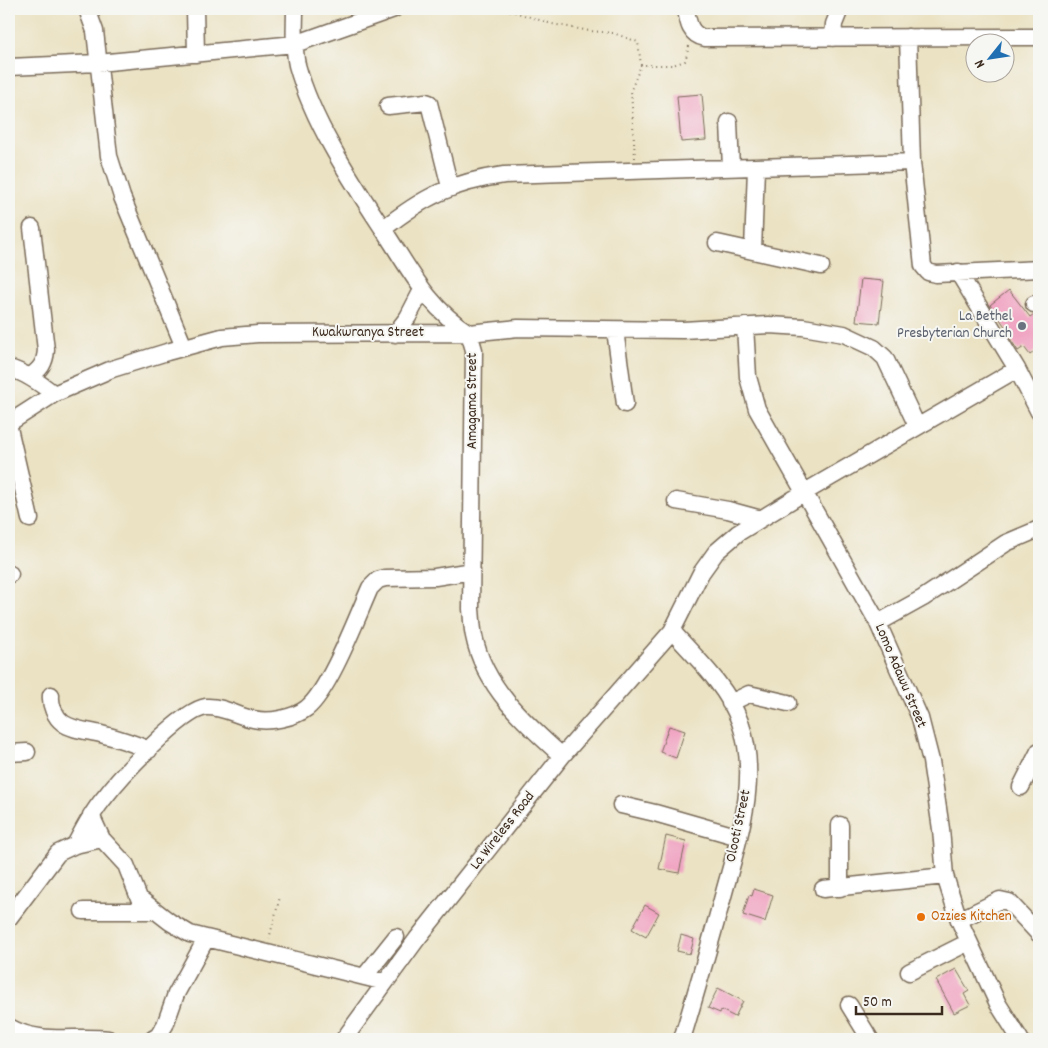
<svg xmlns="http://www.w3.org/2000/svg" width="1048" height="1048" font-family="Dekko,sans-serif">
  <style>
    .building { fill: #f0a3c1 }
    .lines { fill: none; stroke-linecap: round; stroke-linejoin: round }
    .minor-casing { stroke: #796a58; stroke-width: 19 }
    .path { stroke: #796a58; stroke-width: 2; stroke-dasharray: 1 4; stroke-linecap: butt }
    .minor { stroke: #fff; stroke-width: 16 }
    .worship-dot { fill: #6b7280; stroke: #f6f6f2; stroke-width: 2 }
    .food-dot { fill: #e8710a; stroke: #f6f6f2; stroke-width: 2 }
    .labels { text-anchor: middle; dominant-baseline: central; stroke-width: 4; stroke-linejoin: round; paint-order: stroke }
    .worship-label { font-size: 15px; fill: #5b616d; stroke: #f6f6f2; text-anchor: end }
    .street-label { font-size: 15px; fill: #3b2a1e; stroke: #f6f6f2 }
    .food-label { font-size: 15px; fill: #c56008; stroke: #f6f6f2; text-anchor: start }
  </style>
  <rect width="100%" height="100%" fill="#f6f6f2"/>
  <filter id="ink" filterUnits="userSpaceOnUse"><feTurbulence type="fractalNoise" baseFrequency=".02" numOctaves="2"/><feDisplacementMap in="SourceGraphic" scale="10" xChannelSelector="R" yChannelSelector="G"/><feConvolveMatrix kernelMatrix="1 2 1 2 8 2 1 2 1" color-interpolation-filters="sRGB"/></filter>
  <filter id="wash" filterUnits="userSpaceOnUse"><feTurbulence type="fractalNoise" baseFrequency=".0096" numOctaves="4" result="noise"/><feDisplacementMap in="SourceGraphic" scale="20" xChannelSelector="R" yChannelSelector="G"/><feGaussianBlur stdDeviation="1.12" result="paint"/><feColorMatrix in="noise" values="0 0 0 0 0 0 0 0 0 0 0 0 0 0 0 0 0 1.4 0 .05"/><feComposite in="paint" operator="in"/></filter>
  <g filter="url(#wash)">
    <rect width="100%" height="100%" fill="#ebe2c3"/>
    <g id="blocks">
      <!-- building -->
      <path class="building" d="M702,94L706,140L681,142L677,96Z
        M861,279L884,281L879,323L856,321Z
        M1009,290L1030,317L1034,314H1039V348L1030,355L1024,347L1018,351L1009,337L1011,335L990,305Z
        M669,726L685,731L676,758L660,752Z
        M666,836L686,841L679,873L659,869Z
        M754,889L773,895L765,922L743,915L749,895L752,896Z
        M645,905L659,913L646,937L632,929Z
        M681,935L694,939L690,954L677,951Z
        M956,969L969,991L964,994L970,1005L954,1013L936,980Z
        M718,988L743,1001L735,1017L721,1010L720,1013L708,1008Z"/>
    </g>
  </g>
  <g filter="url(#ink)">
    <use href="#blocks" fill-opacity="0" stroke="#796a58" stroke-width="1"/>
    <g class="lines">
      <!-- minor casing -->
      <g class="minor-casing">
        <path id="minor" d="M87,9L95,31L109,156L122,197L184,347
          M195,9L196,54
          M295,9C295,27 293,48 297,65C313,123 351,180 383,229C409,268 428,308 469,333L474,350L471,609C472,618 472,627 474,636C484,687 525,723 562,756
          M686,9C688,23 690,35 705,38L1039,37
          M908,37L912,162L923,266L928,272L936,274L1039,269
          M833,38L834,24L840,9
          M9,67L98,63L295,44L394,9
          M388,106L426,102L429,103L450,187
          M729,122L731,168
          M383,229C423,197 453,182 504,175L912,162
          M717,243L821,266
          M753,250L756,168
          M958,272L1017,369L1039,412
          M1034,304H1039
          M745,326L748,377L757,409L877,621L920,718L931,761L941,829L945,876L959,920L998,1004L1020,1039
          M615,330L625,404
          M395,334L408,317L422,290
          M9,368C26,373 40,383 54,394
          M30,377C40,369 45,364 46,350L32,228
          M9,423L54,394L112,369L167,352L222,337L258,334L469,333L518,328L683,330L769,325L803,327L844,334L874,348L885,358L917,426
          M9,428L30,519
          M676,501L728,510L761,519
          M9,574H10
          M878,623L923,598L1006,543L1039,529
          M672,631C697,659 727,686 740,722C761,781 737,843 722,900C709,947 696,993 682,1039
          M51,695C50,705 55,717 63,723C72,730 90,731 101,734C117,738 133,743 149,750
          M730,703L749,694L788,703
          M9,753L27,752
          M1021,787L1039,751
          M621,805L655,813L739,837
          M91,815L102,839L126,865L139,898L170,922L190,934L385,982
          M75,845C84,828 93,811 105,797C121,776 182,710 206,707C223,706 237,716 253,719C269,723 294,718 307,708C330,689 357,617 370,588L378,580L385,578L435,577L472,571
          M840,888V825
          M823,889L945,876
          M83,911H154
          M9,918L58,853L75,845L102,839
          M959,920L1000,900L1009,902L1039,934
          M909,972L969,942
          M364,977L396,937
          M849,1005L870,1039
          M9,1027C40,1045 74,1035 108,1039
          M153,1039L158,1036L165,1025L176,994L206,939
          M344,1039L417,939L562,756L672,631L701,573L716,552L738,533L805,492L1017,369"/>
      </g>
      <!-- path -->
      <path class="path" d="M505,9L552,24L590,31L613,33L638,42L641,65H673L685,61L689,46
        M635,158L631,90L641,65
        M269,939L280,897"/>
      <!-- minor -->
      <use href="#minor" class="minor"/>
    </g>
  </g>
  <!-- markers -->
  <circle class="worship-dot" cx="1022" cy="326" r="5"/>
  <circle class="food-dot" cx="921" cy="917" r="5"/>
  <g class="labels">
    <!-- worship labels -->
    <g class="worship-label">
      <text x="1012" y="317">La Bethel<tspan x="1012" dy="17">Presbyterian Church</tspan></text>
    </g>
    <!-- street labels -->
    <g class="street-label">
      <text x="368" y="333">Kwakwranya Street</text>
      <text transform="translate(473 401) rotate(-90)">Amagama Street</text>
      <text transform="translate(900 676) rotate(67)">Lomo Adawu Street</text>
      <text transform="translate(739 826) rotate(-78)">Olooti Street</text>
      <text transform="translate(503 831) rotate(-52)">La Wireless Road</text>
    </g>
    <!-- food labels -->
    <g class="food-label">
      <text x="931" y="917">Ozzies Kitchen</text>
    </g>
  </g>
  <!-- margin -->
  <rect width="1048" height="1048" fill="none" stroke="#f6f6f2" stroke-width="30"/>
  <!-- north arrow -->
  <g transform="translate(990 58) rotate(240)"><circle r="24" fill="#f6f6f2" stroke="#aba49d"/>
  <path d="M0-4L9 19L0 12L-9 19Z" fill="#1f6fb2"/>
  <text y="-8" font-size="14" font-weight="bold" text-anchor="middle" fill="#3b2a1e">N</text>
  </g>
  <!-- scale -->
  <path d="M856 1006v8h86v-8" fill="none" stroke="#3b2a1e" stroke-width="2.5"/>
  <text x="863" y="1006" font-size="15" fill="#3b2a1e" stroke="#f6f6f2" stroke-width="4" paint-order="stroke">50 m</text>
</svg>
